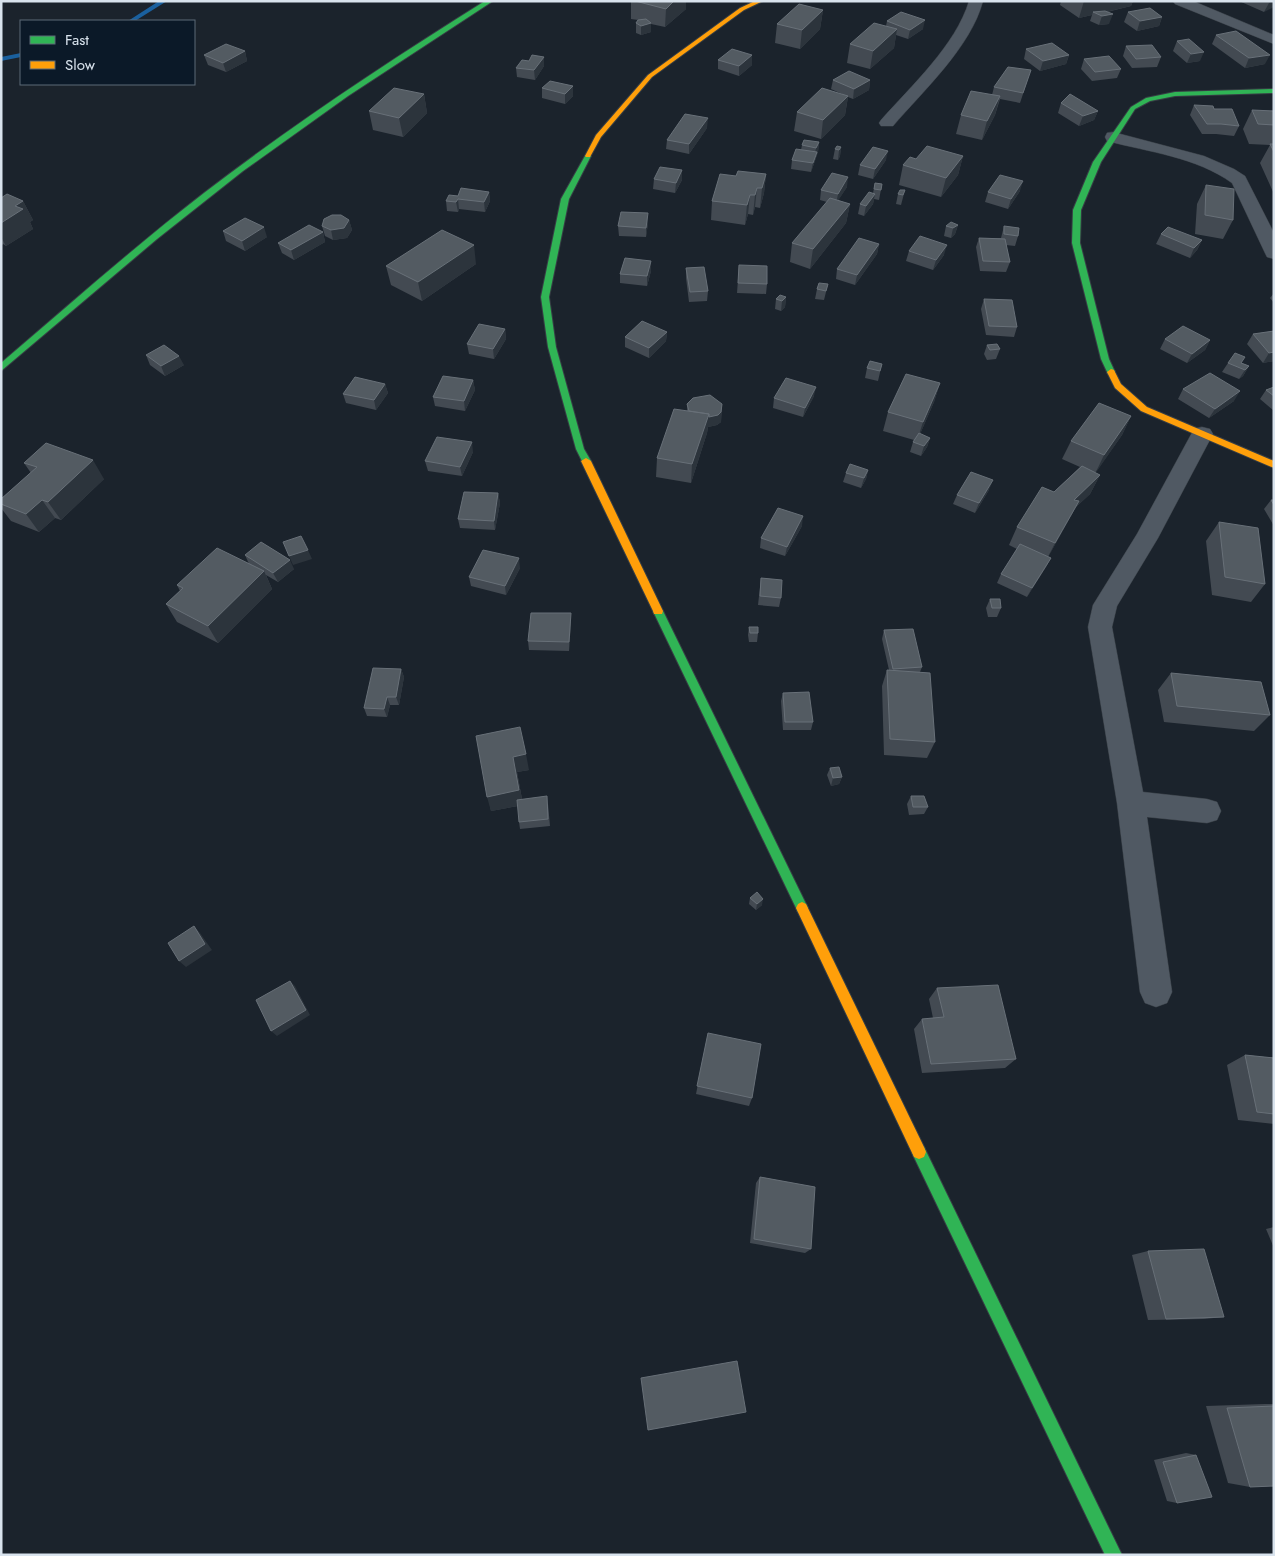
<svg xmlns="http://www.w3.org/2000/svg" width="1275" height="1556" font-family="Jost,sans-serif">
  <style>
    .lines { fill: none; stroke-linecap: round; stroke-linejoin: round }
    .stream { fill: #1a609e; fill-rule: evenodd }
    .street-casing { stroke: #373e45; stroke-width: 1 }
    .fast-casing { stroke: #373e45; stroke-width: 2 }
    .slow-casing { stroke: #373e45; stroke-width: 2 }
    .street { fill: #505963; fill-rule: evenodd }
    .fast { fill: #30b455; fill-rule: evenodd }
    .slow { fill: #ff9f0a; fill-rule: evenodd }
    .wall { fill: #434a52 }
    .shaded-wall { fill: #2c343c }
    .building { fill: #535b62; stroke: #687078 }
  </style>
  <rect width="100%" height="100%" fill="#1b232c"/>
  <g class="lines">
    <!-- stream -->
    <path class="stream" d="M159,1H167L135,21H128Z
      M21,53V57L1,61V57Z"/>
    <!-- street casing -->
    <g class="street-casing">
      <path id="street" d="M969,1H983C971,47 923,91 893,126H881L879,123L881,120C911,86 956,45 969,1Z
        M1173,1H1193L1274,35V44L1175,4Z
        M1113,132L1204,156L1234,169L1245,176L1274,233V259L1267,257L1265,253L1232,183C1196,157 1149,152 1107,141L1105,137L1107,133Z
        M1202,427L1210,429L1213,434L1158,538L1117,606L1112,627L1143,792L1207,799L1217,802L1221,811L1217,820L1207,823L1147,817L1172,992L1167,1003L1156,1007L1145,1003L1140,992L1117,803L1088,627L1093,605L1137,534L1194,429Z"/>
    </g>
    <!-- fast casing -->
    <g class="fast-casing">
      <path id="fast" d="M485,1H493L348,96L243,171L157,239L1,371V363C68,306 134,247 204,193C294,124 389,61 485,1Z
        M1274,89V93L1175,96L1150,101L1135,109L1101,162L1081,210L1080,243L1109,359L1115,372L1111,375L1108,374L1101,359L1072,243L1073,210L1093,162L1131,107L1146,98L1175,92Z
        M588,154L591,156L569,199L549,297L556,347L584,449L591,461L586,464L583,463L576,449L548,347L541,297L561,199L585,156Z
        M658,607L663,611L806,904L808,908L806,912L802,914L798,912L653,611Z
        M919,1145L924,1147L1122,1555H1105L914,1157L912,1152L914,1147Z"/>
    </g>
    <!-- slow casing -->
    <g class="slow-casing">
      <path id="slow" d="M755,1H763L744,10L652,77L601,137L590,157H586L585,156L596,135L648,75L740,8Z
        M1111,369L1114,370L1121,384L1147,407L1274,461V468L1141,411L1115,388L1107,372Z
        M586,458L591,461L663,611L662,614H654L653,611L581,461Z
        M802,902L806,904L924,1147L926,1152L924,1157L919,1159L914,1157L796,908L798,904Z"/>
    </g>
    <!-- street -->
    <use href="#street" class="street"/>
    <!-- fast -->
    <use href="#fast" class="fast"/>
    <!-- slow -->
    <use href="#slow" class="slow"/>
  </g>
  <!-- wall -->
  <path class="wall" d="M631,1H686V9L665,27L651,24V32L641,35L636,33V23L638,20L631,19Z
    M1061,1H1133L1131,6L1107,12L1109,24L1099,25L1090,21L1092,15L1079,18L1060,5Z
    M1239,1H1274L1264,12Z
    M823,10L820,29L800,49L775,43L777,24Z
    M1128,12L1162,17L1159,26L1137,31L1124,22Z
    M887,21L923,29L908,39L896,35L894,48L870,69L847,63L850,44L886,26Z
    M1216,35L1265,64L1245,68L1212,44Z
    M1177,41L1200,61L1187,63L1173,51Z
    M1126,46L1161,57L1157,67L1132,68L1123,56Z
    M1026,49L1069,55L1066,64L1040,71L1024,59Z
    M245,51L247,61L226,72L208,65L204,55Z
    M752,55V65L739,76L718,69V60Z
    M544,57V66L535,80L517,77L516,68L529,61Z
    M1084,59L1121,69L1117,78L1092,81L1081,69Z
    M1028,79L1020,103L1000,99L995,115L982,140L956,134L961,115L992,95L994,87Z
    M833,80H870L869,90L853,99L848,97L845,115L821,139L794,131L797,112L842,94L831,89Z
    M573,86V96L565,104L542,98V88Z
    M424,94L427,113L403,137L373,130L369,111Z
    M1061,103L1098,111L1094,120L1079,126L1058,113Z
    M1194,105L1214,109L1239,126L1234,136L1216,134H1202L1190,115Z
    M1252,110L1274,111V194L1260,163L1270,145L1249,144L1243,129Z
    M707,128L689,154L666,149L667,140Z
    M819,142L818,152L811,172L791,169L792,160L801,150L802,145Z
    M841,147L840,156L838,160L833,159L835,149Z
    M963,156L958,175L941,197L899,185L903,165L916,159Z
    M886,160L873,179L858,175L860,165Z
    M682,170V180L675,193L653,189L654,179Z
    M766,174L764,193L760,208L755,207L753,215L748,214L745,225L711,220L712,201L736,176Z
    M875,183L882,184L879,200L874,199L873,204L864,216L858,214L860,204L873,193Z
    M1206,185L1233,220L1223,239L1195,234L1197,204Z
    M847,187L838,200L850,204L846,223L810,269L790,262L792,243L827,202L820,200L821,190Z
    M905,190L901,205L896,204L898,194Z
    M1020,191L1008,209L985,202L988,192Z
    M489,192L490,201L485,212L459,209L458,212L447,211L446,201L458,196Z
    M1,198L23,201L33,220L30,222L33,229L6,246L3,244L1,246Z
    M349,220L352,230L347,238L333,240L325,236L322,226Z
    M648,223L646,237L619,236L618,226Z
    M958,225L955,234L951,238L944,236L946,226Z
    M1004,226L1018,236L1015,246L1006,245L1010,262L1006,272L980,271L976,247L979,238H1001Z
    M223,231L267,237L245,251L226,241Z
    M323,232L325,242L294,260L282,253L278,243Z
    M1161,234L1202,240L1197,250L1190,258L1156,244Z
    M879,244L877,254L855,285L836,279L837,269Z
    M909,251L944,255L933,270L906,261Z
    M476,264L422,301L391,285L386,266Z
    M739,265L767,284L766,294L737,293Z
    M686,268L708,291L707,301L689,302L686,278Z
    M651,271L647,286L620,283V274Z
    M828,284L824,300L815,299L817,289Z
    M1274,293V303L1270,298Z
    M786,297L785,307L781,311L775,309L776,299Z
    M984,299L1017,327L1014,337L986,335L981,309Z
    M505,329L506,339L494,359L469,354L467,344Z
    M1274,331V361L1263,363L1247,344L1253,334Z
    M667,332L666,341L649,358L625,347V337Z
    M1165,339L1210,340L1205,350L1187,363L1160,349Z
    M987,345L1000,349L996,359L987,360L984,354Z
    M146,355L184,365L165,376L150,365Z
    M1228,363H1242L1249,366L1243,376L1239,379L1222,372Z
    M882,364L878,381L865,378L867,368Z
    M473,380L475,390L465,411L435,406L433,397Z
    M940,383L934,402L920,434L930,438L927,447L921,456L910,452L913,442L914,440L883,431L888,412Z
    M385,384L388,393L376,410L346,403L343,394Z
    M1274,387V411L1260,399L1266,390Z
    M1183,389L1234,401L1209,418L1178,399Z
    M814,396L803,417L773,408L774,398Z
    M687,404H722L721,422L717,425L708,427L707,433L691,483L656,477L657,458L687,411Z
    M1131,416L1122,435L1095,473L1100,475L1090,494L1076,507L1048,557L1051,558L1046,567L1027,597L997,583L1001,574L1017,549L1009,545L1017,527L1080,467L1062,459L1071,441Z
    M473,452L462,476L428,471L425,461Z
    M24,463L104,479L61,520L55,518L39,532L11,521L1,508V499L31,473Z
    M868,470L866,479L861,488L843,482L846,473Z
    M989,490L975,513L953,504L957,495Z
    M498,493L500,503L495,530L460,528L458,519Z
    M1271,500H1274V526L1264,509Z
    M1219,522L1265,584L1251,602L1212,595L1206,541Z
    M802,526L785,556L760,548L761,538Z
    M245,555L294,569L278,582L266,575L272,589L218,643L177,622L166,604L180,591L177,585L249,564Z
    M520,568L506,595L471,586L469,577Z
    M761,578L781,598L779,607L758,605Z
    M990,599L1001,608L997,617H988L986,608Z
    M571,622L569,651L529,650L528,641Z
    M749,627L758,633L757,642H749L748,635Z
    M884,630L922,667L920,672L935,742L927,758L884,755L882,686L887,670H889L882,639Z
    M401,669L404,677L399,705H390L387,717L367,716L364,708Z
    M1171,673L1270,715L1254,731L1164,722L1158,690Z
    M783,693L813,722L811,730H783L781,701Z
    M476,736L529,770L517,772L522,799L548,804L550,826L520,829L519,822L518,806L491,811Z
    M830,768L842,777L839,784L831,786L827,775Z
    M911,796L928,807L924,814L909,815L907,804Z
    M750,898L762,905L756,910L749,904Z
    M937,988L1016,1059L1005,1068L922,1073L914,1029L922,1019L933,1018L929,999Z
    M708,1033L752,1098L749,1106L696,1094Z
    M1245,1055L1274,1058V1124L1238,1120L1227,1065Z
    M760,1177L811,1249L805,1253L750,1243L756,1183Z
    M1274,1227V1248L1266,1229Z
    M1148,1251L1224,1317L1204,1319L1148,1320L1132,1255Z
    M1264,1404H1274V1486L1250,1487L1228,1483L1206,1406Z
    M1186,1453L1196,1455L1177,1503L1167,1501L1154,1460Z"/>
  <!-- shaded-wall -->
  <path class="shaded-wall" d="M674,1H686V9L665,27L666,9Z
    M1084,1H1133L1131,6L1097,14L1093,12L1092,15L1079,18Z
    M1272,1H1274V7L1264,12L1269,3Z
    M823,10L820,29L800,49L802,30Z
    M1113,14L1109,24L1099,25L1102,16Z
    M1162,17L1159,26L1137,31L1140,21Z
    M925,20L923,29L908,39L910,30Z
    M651,23V32L641,35V26Z
    M897,29L894,48L870,69L873,51Z
    M245,51L247,61L226,72L223,63Z
    M1204,52L1200,61L1187,63L1191,54Z
    M752,55V65L739,76V66Z
    M1069,55L1066,64L1040,71L1043,61Z
    M1270,55L1265,64L1245,68L1249,58Z
    M544,57V66L535,80L534,70Z
    M870,80L869,90L853,99L854,89Z
    M573,86V96L565,104V94Z
    M424,94L427,113L403,137L399,118Z
    M848,96L845,115L821,139L823,120Z
    M1000,96L995,115L982,140L987,121Z
    M1098,111L1094,120L1079,126L1083,116Z
    M708,118L707,128L689,154V144Z
    M819,142L818,152L811,172L816,148Z
    M841,147L840,156L838,160L839,150Z
    M888,151L886,160L873,179L875,169Z
    M963,156L958,175L941,197L946,178Z
    M682,170V180L675,193L676,183Z
    M766,174L764,193L760,208L762,188Z
    M848,177L847,187L836,204L838,194Z
    M1023,181L1020,191L1008,209L1011,199Z
    M757,188L755,207L753,215L755,195Z
    M489,192L490,201L485,212L484,202Z
    M875,194L873,204L864,216L866,206Z
    M750,195L748,214L745,225L747,205Z
    M458,199L459,209L458,212L456,202Z
    M23,201L33,220L30,222L33,229L6,246L1,237V223L15,206Z
    M850,204L846,223L810,269L813,249Z
    M648,213V223L646,237V228Z
    M349,220L352,230L347,238L333,240L331,230Z
    M958,225L955,234L951,238L953,228Z
    M264,227L267,237L245,251L242,241Z
    M323,232L325,242L294,260L291,250Z
    M1202,240L1197,250L1190,258L1194,248Z
    M879,244L877,254L855,285L857,275Z
    M474,245L476,264L422,301L418,282Z
    M947,245L944,255L933,270L936,260Z
    M651,261V271L647,286V276Z
    M786,297L785,307L781,311L782,301Z
    M505,329L506,339L494,359L493,349Z
    M667,332L666,341L649,358V348Z
    M1210,340L1205,350L1187,363L1192,354Z
    M1274,352V361L1263,363L1269,353Z
    M179,356L184,365L165,376L161,366Z
    M1249,366L1243,376L1239,379L1245,370Z
    M473,380L475,390L465,411L464,401Z
    M940,383L934,402L917,441L923,422Z
    M385,384L388,393L376,410L374,400Z
    M816,387L814,396L803,417L805,408Z
    M1240,391L1234,401L1209,418L1215,409Z
    M721,412V422L717,425L708,427L707,433L691,483L692,464L702,418Z
    M1131,416L1122,435L1095,474L1104,455Z
    M930,438L927,447L921,456L924,446Z
    M472,442L473,452L462,476L460,467Z
    M93,460L104,479L61,520L48,502Z
    M868,470L866,479L861,488L864,478Z
    M1100,475L1090,494L1076,507L1046,561L1055,543L1074,500Z
    M993,480L989,490L975,513L979,503Z
    M498,493L500,503L495,530L494,521Z
    M42,500L55,518L39,532L26,514Z
    M803,516L802,526L785,556L787,547Z
    M308,550L312,559L293,565L289,556Z
    M519,558L520,568L506,595L505,586Z
    M1051,558L1046,567L1027,597L1032,588Z
    M290,560L294,569L278,582L273,573Z
    M264,571L272,589L218,643L208,626Z
    M571,613V622L569,651V642Z
    M401,669L404,677L399,705L396,697Z
    M387,697L390,705L387,717L384,709Z
    M526,754L529,770L517,772L523,805L491,811L487,797L513,757Z
    M842,777L839,784L831,786L833,778Z
    M763,899L762,905L756,910L757,904Z
    M194,926L200,933L212,950L186,967L179,961Z
    M290,981L295,986L310,1015L277,1036L271,1031Z"/>
  <!-- building -->
  <path class="building" d="M635,1H674L666,9Z
    M799,4L823,10L802,30L777,24Z
    M1150,8L1162,17L1140,21L1128,12Z
    M1105,11L1113,14L1102,16L1093,12Z
    M901,12L925,20L910,30L887,21Z
    M646,19L651,23L641,26L636,23L638,20Z
    M874,23L897,29L873,51L850,44Z
    M1236,31L1270,55L1249,58L1216,35Z
    M1189,39L1204,52L1191,54L1177,41Z
    M1052,43L1069,55L1043,61L1026,49Z
    M226,44L245,51L223,63L204,55Z
    M1152,45L1161,57L1136,59L1126,46Z
    M732,49L752,55L739,66L718,60Z
    M532,55L544,57L534,70L516,68L522,60L529,61Z
    M1109,56L1121,69L1095,72L1084,59Z
    M1008,67L1031,70L1023,93L994,87Z
    M849,71L870,80L854,89L833,80Z
    M550,81L573,86L565,94L542,88Z
    M394,88L424,94L399,118L369,111Z
    M822,88L848,96L823,120L797,112Z
    M971,91L1000,96L987,121L961,115Z
    M1070,94L1098,111L1083,116L1061,103Z
    M1194,105L1213,106L1214,109H1232L1239,126L1221,124H1207Z
    M1252,110L1274,111V125L1258,124Z
    M685,114L708,118L689,144L667,140Z
    M804,140L819,142L816,148L802,145Z
    M1270,144H1274V152Z
    M837,146L841,147L839,150L835,149Z
    M927,146L963,156L946,178L903,165L910,157L916,159Z
    M873,147L888,151L875,169L860,165Z
    M796,149L817,152L813,163L792,160Z
    M660,167L682,170L676,183L654,179Z
    M738,171L766,174L762,188H757L755,195H750L747,205L712,201L720,174L736,176Z
    M832,173L848,177L838,194L821,190Z
    M1000,175L1023,181L1011,199L988,192Z
    M875,183L882,184L881,190L874,189Z
    M1206,185L1234,189L1233,220L1205,215Z
    M461,188L489,192L484,202L458,199L456,202L446,201L449,195L458,196Z
    M900,190H905L903,195L898,194Z
    M869,192L875,194L866,206L860,204Z
    M7,194L23,201L15,206L23,209L1,223V198Z
    M830,198L850,204L813,249L792,243Z
    M621,212L648,213L646,228L618,226Z
    M332,215H341L349,220L344,228L331,230L322,226L324,219Z
    M245,218L264,227L242,241L223,231Z
    M951,222L958,225L953,228L946,226Z
    M309,225L323,232L291,250L278,243Z
    M1004,226L1019,228L1018,236L1004,234Z
    M1168,227L1202,240L1194,248L1161,234Z
    M442,230L474,245L418,282L386,266Z
    M920,236L947,245L936,260L909,251Z
    M859,238L879,244L857,275L837,269Z
    M979,238L1005,239L1010,262L983,261Z
    M625,258L651,261L647,276L620,274Z
    M739,265L767,266V284L738,283Z
    M704,267L708,291L690,292L686,268Z
    M819,283L828,284L826,291L817,289Z
    M780,295L786,297L782,301L776,299Z
    M984,299L1012,300L1017,327L989,326Z
    M642,321L667,332L649,348L625,337Z
    M479,324L505,329L493,349L467,344Z
    M1183,326L1210,340L1192,354L1165,339Z
    M1274,331V352L1269,353L1253,334Z
    M997,344L1000,349L990,350L987,345Z
    M164,345L179,356L161,366L146,355Z
    M1235,353L1245,357L1241,363L1249,366L1245,370L1228,363Z
    M870,361L882,364L880,371L867,368Z
    M1210,373L1240,391L1215,409L1183,389Z
    M906,374L940,383L923,422L888,412Z
    M443,376L473,380L464,401L433,397Z
    M355,377L385,384L374,400L343,394Z
    M786,378L816,387L805,408L774,398Z
    M1274,387V396L1266,390Z
    M710,395L722,404L721,412L718,415L709,417V414L689,411L687,404L693,398Z
    M1099,403L1131,416L1104,455L1071,441Z
    M674,409L709,414L692,464L657,458Z
    M919,433L930,438L924,446L913,442Z
    M437,437L472,442L460,467L425,461Z
    M46,443L93,460L48,502L42,500L26,514L1,504V499L37,467L24,463Z
    M850,464L868,470L864,478L846,473Z
    M1082,466L1100,475L1074,500L1079,501L1055,543L1017,527L1042,487L1054,492Z
    M971,472L993,480L979,503L957,495Z
    M464,492L498,493L494,521L458,519Z
    M1271,500H1274V505Z
    M778,508L803,516L787,547L761,538Z
    M1219,522L1258,528L1265,584L1225,577Z
    M301,536L308,550L289,556L283,542Z
    M261,542L290,560L273,573L245,555Z
    M1020,544L1051,558L1032,588L1001,574Z
    M217,548L264,571L208,626L166,604L183,588L177,585Z
    M483,550L519,558L505,586L469,577Z
    M761,578L782,580L781,598L760,596Z
    M990,599H1000L1001,608H992Z
    M531,613H571L569,642L528,641Z
    M749,627H758V633H750Z
    M913,629L922,667L893,669L884,630Z
    M373,668L401,669L396,697H387L384,709L364,708Z
    M887,670L930,673L935,742L890,739Z
    M1171,673L1261,682L1270,715L1177,706Z
    M809,692L813,722H785L783,693Z
    M520,727L526,754L513,757L519,790L487,797L476,736Z
    M839,767L842,777L833,778L830,768Z
    M547,796L548,819L519,822L517,800Z
    M911,796H924L928,807H913Z
    M757,892L763,899L757,904L750,898Z
    M194,926L205,944L179,961L168,943Z
    M290,981L306,1010L271,1031L256,1000Z
    M998,985L1016,1059L931,1064L922,1019L944,1017L937,988Z
    M708,1033L761,1044L752,1098L697,1086Z
    M1245,1055L1274,1058V1114L1257,1112Z
    M760,1177L815,1187L811,1249L754,1239Z
    M1204,1249L1224,1317L1166,1319L1148,1251Z
    M737,1361L746,1412L648,1430L641,1378Z
    M1274,1406V1486L1250,1487L1227,1408Z
    M1196,1455L1212,1497L1177,1503L1163,1462Z"/>
  <!-- border -->
  <rect width="1275" height="1556" fill="none" stroke="#d9e3ed" stroke-width="5"/>
  <!-- legend -->
  <rect x="20" y="20" width="175" height="65" fill="#0b1928" stroke="#5d6a77"/>
  <rect x="30" y="36" width="25" height="8" fill="#30b455" stroke="#5d6a77"/>
  <text x="65" y="45" font-size="15" fill="#d9e3ed">Fast</text>
  <rect x="30" y="61" width="25" height="8" fill="#ff9f0a" stroke="#5d6a77"/>
  <text x="65" y="70" font-size="15" fill="#d9e3ed">Slow</text>
</svg>
